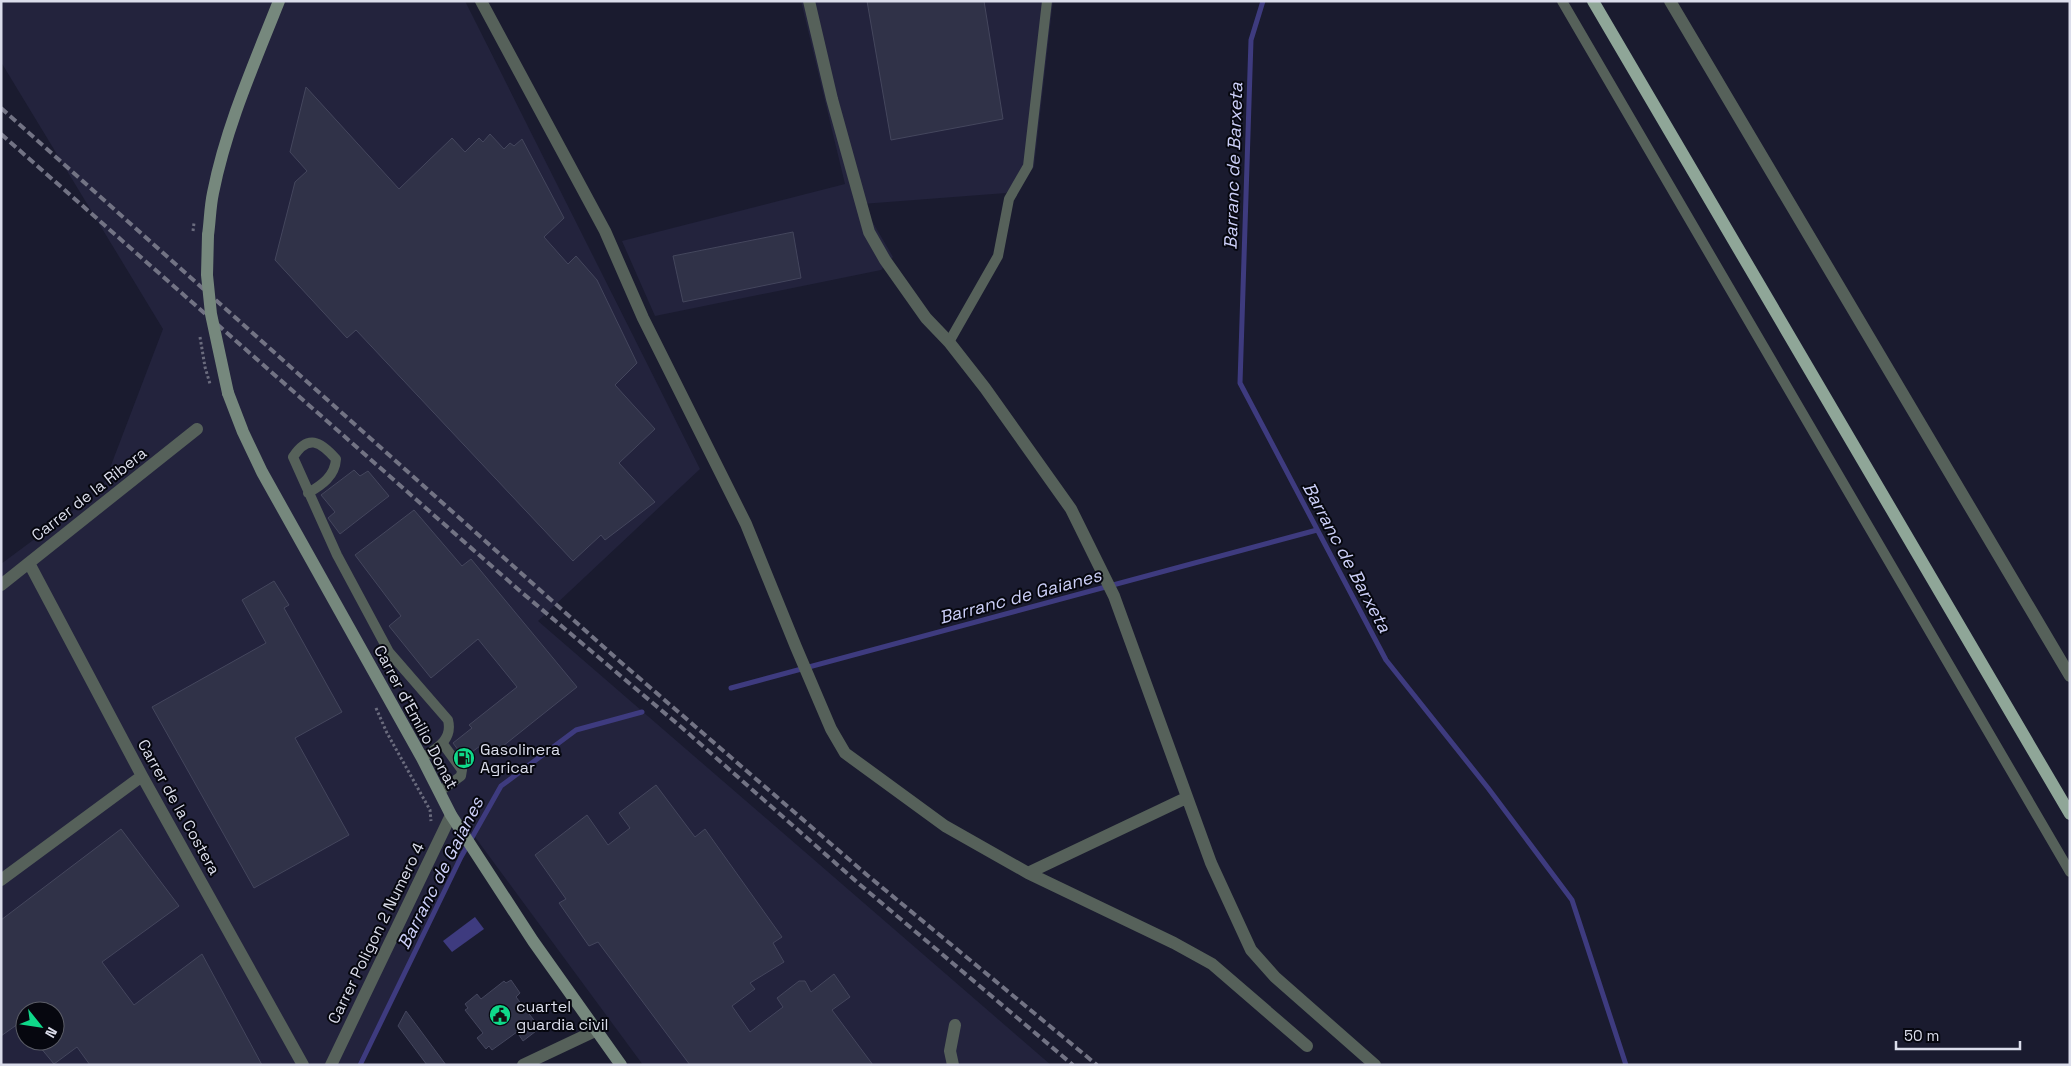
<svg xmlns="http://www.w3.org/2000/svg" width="2071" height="1066" font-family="'Space Grotesk',sans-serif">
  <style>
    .built { fill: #23233d; fill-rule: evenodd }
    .water { fill: #3e3b7f }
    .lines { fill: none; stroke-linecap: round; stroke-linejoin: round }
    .stream { stroke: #3e3b7f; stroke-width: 5 }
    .building { fill: #303248; stroke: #44465d }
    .path { stroke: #6b6c7e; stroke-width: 3; stroke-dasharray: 2.5 2.5; stroke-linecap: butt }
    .lane { stroke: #56615a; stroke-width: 10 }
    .street { stroke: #56615a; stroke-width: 12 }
    .secondary { stroke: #76887d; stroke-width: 12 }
    .primary { stroke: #8fa698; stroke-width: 12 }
    .rail { stroke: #727384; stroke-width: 4; stroke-dasharray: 8 4; stroke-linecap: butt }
    .path-bridge { stroke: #6b6c7e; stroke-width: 3; stroke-dasharray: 2.5 2.5; stroke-linecap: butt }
    .secondary-bridge { stroke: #76887d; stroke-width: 12 }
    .labels { text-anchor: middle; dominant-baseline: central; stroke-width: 4; stroke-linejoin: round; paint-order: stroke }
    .street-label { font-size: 16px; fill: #dbddeb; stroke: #06070f }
    .poi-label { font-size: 16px; fill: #dbddeb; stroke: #06070f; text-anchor: start }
    .water-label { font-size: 18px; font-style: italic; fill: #cccff8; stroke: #06070f }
  </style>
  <rect width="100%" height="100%" fill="#1a1b2f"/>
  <!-- built -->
  <path class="built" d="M1,1H465L700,469L538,621L1051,1065H643L472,833L357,1065H1V564L102,489L163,329L1,62ZM25,1011H55V1041H25Z
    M801,1H1053L1034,167L1006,193L862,204L893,257L881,270L655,316L622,241L845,184Z"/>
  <!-- water -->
  <path class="water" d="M475,917L484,929L452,952L443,941Z"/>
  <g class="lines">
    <!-- stream -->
    <path class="stream" d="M1263,1L1251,40L1240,383L1386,660L1488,788L1572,900L1626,1065
      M731,688L1317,530
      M360,1065L461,857L501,786L576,730L642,712"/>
  </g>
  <!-- building -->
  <path class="building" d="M867,1H984L1003,119L891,140Z
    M306,87L399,189L452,138L465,152L479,138L483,142L490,134L504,149L510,143L514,146L522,139L564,218L544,237L568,264L576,256L597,280L637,363L615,385L655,429L619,463L655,502L605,540L601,535L573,561L356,330L347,338L275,260L295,182L307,171L290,152Z
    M793,232L801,278L683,302L673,256Z
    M354,470L360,476L368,471L389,496L340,534L328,518L335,512L321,495Z
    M414,510L462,566L471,559L577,687L493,754L484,743L464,758L453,743L472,728L469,725L517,687L478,639L431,678L389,626L401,616L355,555Z
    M274,581L289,605L284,608L342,712L295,738L349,835L254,888L152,707L266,643L242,600Z
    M656,785L695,837L705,829L782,937L773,943L784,962L750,983L755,989L732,1006L750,1032L783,1007L777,998L799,981H805L811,992L834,974L850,997L832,1010L873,1065H690L598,942L589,946L559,903L566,899L535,855L587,815L608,845L630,828L619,813Z
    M121,829L179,906L102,962L134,1005L202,954L262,1065H90L77,1047L54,1064L35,1041H55V1011H25V1019L1,1036V920Z
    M511,980L520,993L516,997L540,1028L523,1041L517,1032L492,1050L489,1046L486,1049L477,1038L483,1033L465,1010L468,1008L465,1004L477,994L481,999L504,981L506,983Z
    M406,1011L446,1065H427L398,1026Z"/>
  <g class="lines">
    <!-- path -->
    <path class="path" d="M376,708L387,733L430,810L431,821"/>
    <!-- lane -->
    <path class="lane" d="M1562,1L2070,872
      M949,342L998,256L1009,199L1028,166L1047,1
      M308,493C322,485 335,476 336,459C320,441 308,434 293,457L337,555L389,652L448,720C453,740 437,748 422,758
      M439,792L461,776L462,770L443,744"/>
    <!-- street -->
    <path class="street" d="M481,1L605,231L643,318L746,524L796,647L831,729L845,753L945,826L1028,873L1174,943L1212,964L1307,1046
      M809,1L832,99L869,232L885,260L926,318L949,342L985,388L1071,509L1114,596L1211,863L1251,950L1275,977L1375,1065
      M1670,1L2070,676
      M29,563L142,776L303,1065
      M1,585L197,429
      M1028,873L1186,798
      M1,880L142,776
      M331,1065L451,815
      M523,1065L597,1030
      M953,1065L950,1051L955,1025"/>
    <!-- secondary -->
    <path class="secondary" d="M208,235C210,221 210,207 213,193C226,127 254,64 279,1
      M228,393L243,432L262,472L422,758L451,815L533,941L621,1065"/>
    <!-- primary -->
    <path class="primary" d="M1593,1L2070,814"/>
    <!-- rail -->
    <path class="rail" d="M1,108L616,658L867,875L1097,1065
      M1,134L520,591L680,726L858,883L1073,1065"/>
    <!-- path-bridge -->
    <path class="path-bridge" d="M193,231L194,223
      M200,337L205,367L210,384"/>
    <!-- secondary-bridge -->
    <path class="secondary-bridge" d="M208,235L207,275L211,314L228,393"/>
  </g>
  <!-- icons -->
  <defs>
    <g id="fuel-disc" transform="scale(1.125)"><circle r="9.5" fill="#0fd98a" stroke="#06070f"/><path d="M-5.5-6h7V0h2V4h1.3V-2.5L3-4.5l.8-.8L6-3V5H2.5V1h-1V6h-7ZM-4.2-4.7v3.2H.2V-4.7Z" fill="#111"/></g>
    <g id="civic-disc" transform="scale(1.125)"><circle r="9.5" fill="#0fd98a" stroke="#06070f"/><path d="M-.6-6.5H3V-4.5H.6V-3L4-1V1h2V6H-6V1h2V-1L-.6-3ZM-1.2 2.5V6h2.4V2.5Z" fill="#111"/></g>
  </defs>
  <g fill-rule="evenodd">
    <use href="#fuel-disc" x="464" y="758"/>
    <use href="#civic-disc" x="500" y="1015"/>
  </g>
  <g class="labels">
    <!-- street labels -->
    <g class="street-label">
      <text transform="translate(89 494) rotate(-38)">Carrer de la Ribera</text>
      <text transform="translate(416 717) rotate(62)">Carrer d'Emilio Donat</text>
      <text transform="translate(179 807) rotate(61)">Carrer de la Costera</text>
      <text transform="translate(376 933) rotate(-64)">Carrer Poligon 2 Numero 4</text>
    </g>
    <!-- poi labels -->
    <g class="poi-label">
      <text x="480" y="749">Gasolinera<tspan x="480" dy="18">Agricar</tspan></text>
      <text x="516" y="1006">cuartel<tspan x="516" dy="18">guardia civil</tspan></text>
    </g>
    <!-- water labels -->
    <g class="water-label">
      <text transform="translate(1233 166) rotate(-88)">Barranc de Barxeta</text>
      <text transform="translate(1347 557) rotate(62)">Barranc de Barxeta</text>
      <text transform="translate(1020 596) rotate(-15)">Barranc de Gaianes</text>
      <text transform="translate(440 873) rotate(-63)">Barranc de Gaianes</text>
    </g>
  </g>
  <!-- border -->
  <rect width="2071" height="1066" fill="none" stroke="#dbddeb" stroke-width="5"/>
  <!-- north arrow -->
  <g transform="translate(40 1026) rotate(120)"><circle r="24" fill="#06070f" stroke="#5b5d67"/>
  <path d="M0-4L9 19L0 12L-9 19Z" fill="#0fd98a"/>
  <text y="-8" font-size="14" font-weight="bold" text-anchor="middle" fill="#dbddeb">N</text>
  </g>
  <!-- scale -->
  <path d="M1896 1041v8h124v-8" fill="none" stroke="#dbddeb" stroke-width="2.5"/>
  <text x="1904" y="1041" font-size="15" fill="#dbddeb" stroke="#06070f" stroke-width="4" paint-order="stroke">50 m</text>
</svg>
